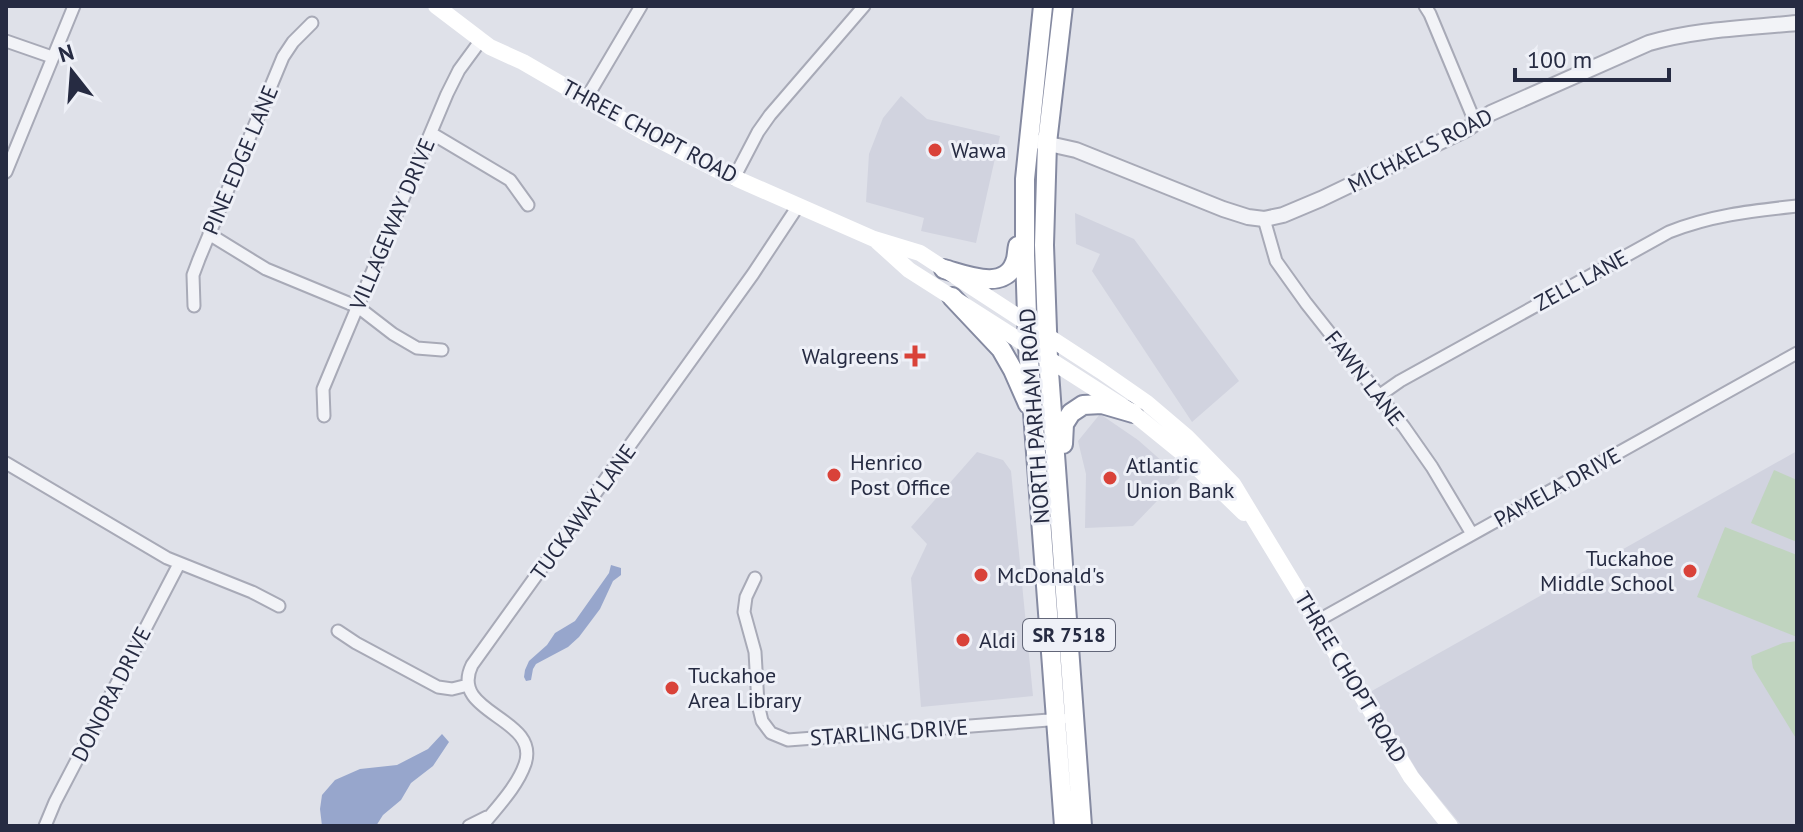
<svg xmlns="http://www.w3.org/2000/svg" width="1803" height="832" font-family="'PT Sans',sans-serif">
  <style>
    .built { fill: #d1d3df }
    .green { fill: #c0d4bf }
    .water { fill: #97a6cc }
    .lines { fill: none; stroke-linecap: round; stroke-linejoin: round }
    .minor-casing { stroke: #a8aab7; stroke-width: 15 }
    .tertiary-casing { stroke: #a8aab7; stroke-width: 18 }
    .trunk-casing { stroke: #858aa1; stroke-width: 22 }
    .minor { stroke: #f2f3f7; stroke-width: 11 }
    .tertiary { stroke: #f2f3f7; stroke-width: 14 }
    .secondary { stroke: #fff; stroke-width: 16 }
    .trunk { stroke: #fff; stroke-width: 18 }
    .poi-dot { fill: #d94239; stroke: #eef0f7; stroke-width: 3 }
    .labels { text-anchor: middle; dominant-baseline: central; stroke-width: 6; stroke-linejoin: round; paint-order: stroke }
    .shield { fill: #eef0f7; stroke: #626678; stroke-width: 2 }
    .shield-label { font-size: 20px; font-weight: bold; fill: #262b42 }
    .street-label { font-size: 22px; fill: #262b42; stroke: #eef0f7 }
    .poi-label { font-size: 22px; fill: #262b42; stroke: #eef0f7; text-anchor: start }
  </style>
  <rect width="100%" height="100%" fill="#dfe1e9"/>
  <!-- built -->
  <path class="built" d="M901,96L927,119L1000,136L976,243L921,231L924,218L866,202L869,154L883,118Z
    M1075,213L1134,239L1239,381L1192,422L1092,271L1100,254L1076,244Z
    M1100,414L1138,440L1180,477L1133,526L1085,528L1086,474L1078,441Z
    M1797,451V826H1462L1419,774L1370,692Z
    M977,452L1003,460L1011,471L1033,696L921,707L911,578L927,544L911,527Z"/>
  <!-- green -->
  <path class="green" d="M1774,470L1797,480V542L1751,523Z
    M1725,527L1797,555V637L1697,597Z
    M1797,641V740L1753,668L1751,656L1783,643Z"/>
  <!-- water -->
  <path class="water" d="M611,565L621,568V575L613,581L600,609L579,637L568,647L536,664L533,669L531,680L526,681L524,677L525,670L529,661L547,645L555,633L575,621L609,573Z
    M442,734L449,742L433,766L411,783L401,800L383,815L376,826H322L320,809L322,795L335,780L360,769L397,765L428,749Z"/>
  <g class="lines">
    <!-- minor casing -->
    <g class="minor-casing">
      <path id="minor" d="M1425,6L1430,14L1475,122
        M6,41L52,57
        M586,99L641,6
        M431,133L510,180L528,205
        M6,172L74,6
        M734,178L758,132L770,115L864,6
        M1264,219L1276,261L1306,303L1404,427L1432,467L1472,534
        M209,234L266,269L358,307L393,334L417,348L442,350
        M194,306L193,275L199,259L283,57L293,42L312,23
        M1380,395L1400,381L1669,232C1712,215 1752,211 1797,206
        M324,416L323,389L333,365L447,94L459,70L481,40
        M6,463L167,558L252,592L279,606
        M755,578L746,597L744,612L755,652L758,704L762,721L771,733L788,740L1062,719
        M1317,621L1797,353
        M338,631L356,643L438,687L452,689L468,685
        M45,826L55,802L179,564
        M469,826L487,817
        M482,826C497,807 517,787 525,764C541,717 448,714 472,665L753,274L798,206"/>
    </g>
    <!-- tertiary casing -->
    <g class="tertiary-casing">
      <path id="tertiary" d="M1040,142L1076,150L1223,209L1248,217L1264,219L1283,215L1321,199L1465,130L1491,113L1649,43C1697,29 1748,28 1797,23"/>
    </g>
    <!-- trunk casing -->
    <g class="trunk-casing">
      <path id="trunk" d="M1043,6L1025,179V255L1028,346L1064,826
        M1063,6L1047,143L1044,245L1048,358L1082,826
        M944,269C966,275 1007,293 1016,259C1017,255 1017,250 1018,246
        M952,297L1001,349L1013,370L1028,404
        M1063,444L1064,424L1071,413L1083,405L1102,404L1133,413"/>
    </g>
    <!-- minor -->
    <use href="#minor" class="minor"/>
    <!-- tertiary -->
    <use href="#tertiary" class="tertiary"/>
    <!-- secondary -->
    <path class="secondary" d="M436,6L490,47L523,62L647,134L717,170L874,239L920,253L1101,371L1147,403L1187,437L1233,484L1411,777L1450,826
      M878,242L909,270L1133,413L1181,452L1244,513"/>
    <!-- trunk -->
    <use href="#trunk" class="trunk"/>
  </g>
  <!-- markers -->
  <g class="poi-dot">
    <circle cx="935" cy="150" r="8"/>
    <path d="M911 344h8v8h8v8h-8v8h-8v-8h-8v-8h8z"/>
    <circle cx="834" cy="475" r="8"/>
    <circle cx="1110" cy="478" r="8"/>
    <circle cx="1690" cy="571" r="8"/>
    <circle cx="981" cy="575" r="8"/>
    <circle cx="963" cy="640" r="8"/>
    <circle cx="672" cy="688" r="8"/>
  </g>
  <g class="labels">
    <!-- shield labels -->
    <rect class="shield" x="1023" y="619" width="92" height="32" rx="6"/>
    <g class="shield-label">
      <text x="1069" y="635">SR 7518</text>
    </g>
    <!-- street labels -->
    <g class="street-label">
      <text transform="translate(650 131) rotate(28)">THREE CHOPT ROAD</text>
      <text transform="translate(1420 150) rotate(-27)">MICHAELS ROAD</text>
      <text transform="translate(240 160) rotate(-67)">PINE EDGE LANE</text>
      <text transform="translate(392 224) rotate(-67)">VILLAGEWAY DRIVE</text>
      <text transform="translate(1581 280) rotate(-29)">ZELL LANE</text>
      <text transform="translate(1365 378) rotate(52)">FAWN LANE</text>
      <text transform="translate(1034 416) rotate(-94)">NORTH PARHAM ROAD</text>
      <text transform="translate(1557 487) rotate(-29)">PAMELA DRIVE</text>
      <text transform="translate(583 512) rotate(-54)">TUCKAWAY LANE</text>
      <text transform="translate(1351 677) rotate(59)">THREE CHOPT ROAD</text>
      <text transform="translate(111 694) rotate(-63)">DONORA DRIVE</text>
      <text transform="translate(889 732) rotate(-4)">STARLING DRIVE</text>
    </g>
    <!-- poi labels -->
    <g class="poi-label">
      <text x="951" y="150">Wawa</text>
      <text x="899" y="356" text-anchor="end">Walgreens</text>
      <text x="850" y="462">Henrico<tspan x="850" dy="25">Post Office</tspan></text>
      <text x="1126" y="465">Atlantic<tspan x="1126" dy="25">Union Bank</tspan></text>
      <text x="1674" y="558" text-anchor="end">Tuckahoe<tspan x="1674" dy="25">Middle School</tspan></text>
      <text x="997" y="575">McDonald's</text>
      <text x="979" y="640">Aldi</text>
      <text x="688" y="675">Tuckahoe<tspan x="688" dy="25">Area Library</tspan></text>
    </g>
  </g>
  <!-- border -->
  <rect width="1803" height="832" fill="none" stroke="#262b42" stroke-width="16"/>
  <!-- north arrow -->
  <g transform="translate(72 72) rotate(343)" stroke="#eef0f7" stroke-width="6" paint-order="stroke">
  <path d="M0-6L14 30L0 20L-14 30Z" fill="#262b42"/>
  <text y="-12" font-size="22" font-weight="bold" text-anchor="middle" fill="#262b42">N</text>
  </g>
  <!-- scale -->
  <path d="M1515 68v12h154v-12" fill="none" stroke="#262b42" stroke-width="4"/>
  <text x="1527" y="68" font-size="24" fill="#262b42" stroke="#eef0f7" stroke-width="6" paint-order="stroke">100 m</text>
</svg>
